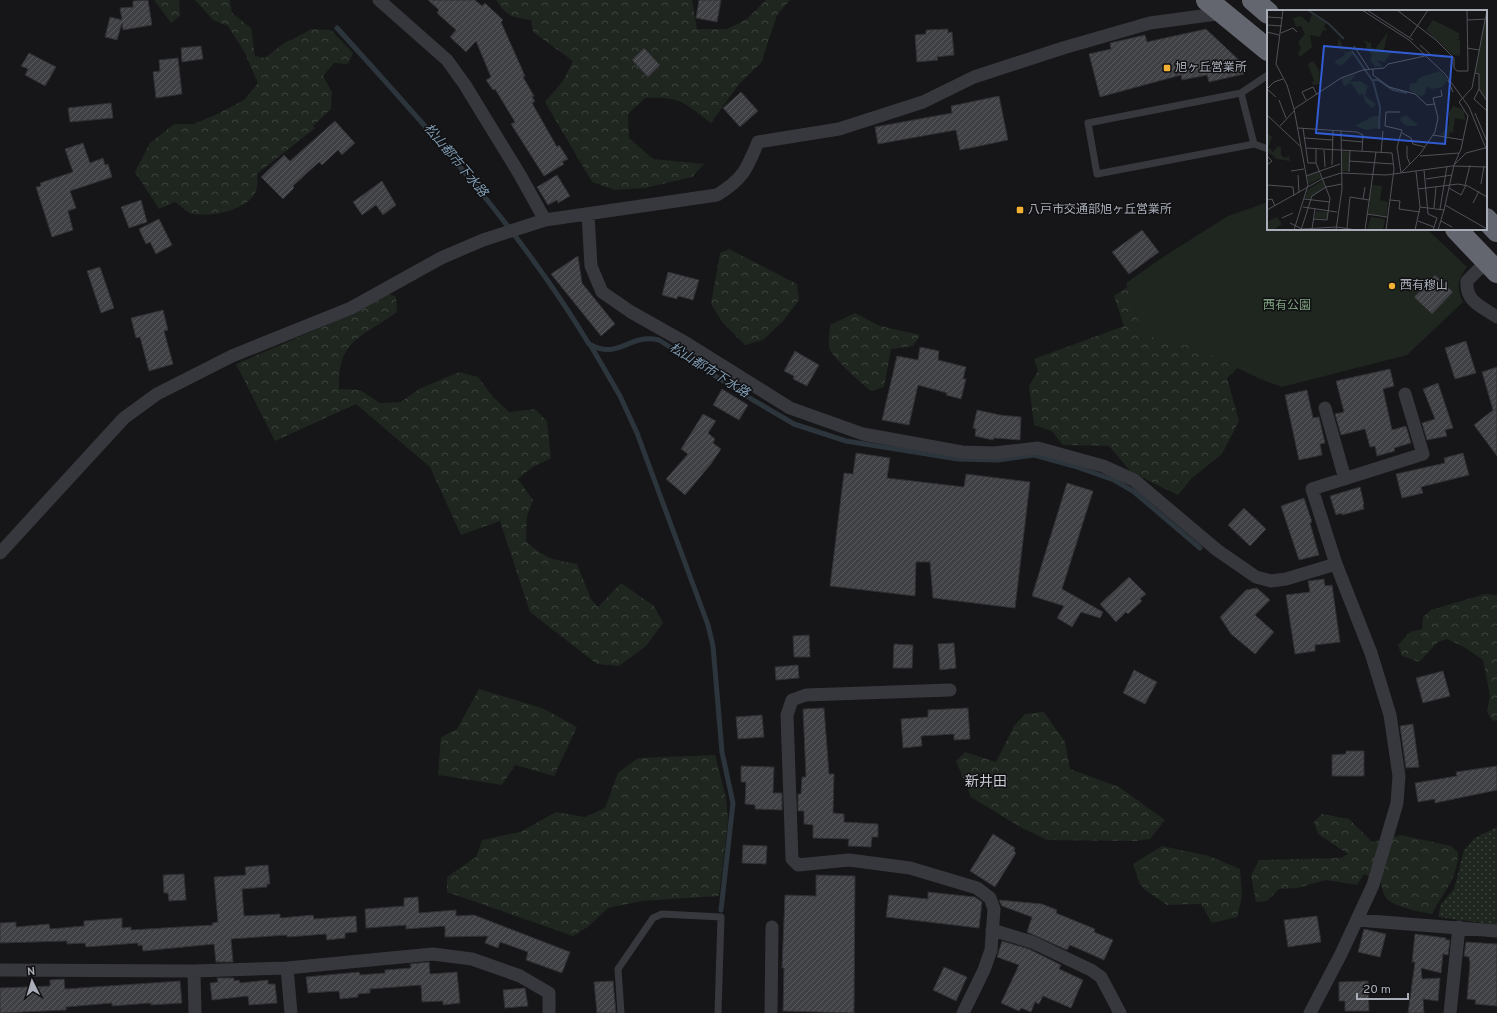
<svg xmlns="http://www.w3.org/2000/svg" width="1497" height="1013" font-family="Overpass,'Noto Sans JP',sans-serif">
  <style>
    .grass { fill: url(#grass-dots) }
    .forest { fill: url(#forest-crowns) }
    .park { fill: #1e261f }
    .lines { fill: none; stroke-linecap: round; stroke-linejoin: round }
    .stream { stroke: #2c353c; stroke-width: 5 }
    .building { fill: url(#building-hatch); stroke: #303034 }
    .lane { stroke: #37383d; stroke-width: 7 }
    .street { stroke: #37383d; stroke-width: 13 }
    .highway { stroke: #63666e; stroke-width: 22 }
    .poi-dot { fill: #f2b134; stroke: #111113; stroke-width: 1.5 }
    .labels { text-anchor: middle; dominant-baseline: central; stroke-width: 3; stroke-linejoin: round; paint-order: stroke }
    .poi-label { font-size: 12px; fill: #a8adb8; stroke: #111113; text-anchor: start }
    .park-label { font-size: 12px; fill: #7fa381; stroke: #111113 }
    .water-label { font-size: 13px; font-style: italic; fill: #7f9bb3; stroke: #111113 }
    .quarter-label { font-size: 14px; fill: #c9ccd4; stroke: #111113 }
    .inset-river { fill: none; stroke: #2c353c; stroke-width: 2 }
    .inset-road { fill: none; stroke: #505258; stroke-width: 1 }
    .view { fill: #325cd3; fill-opacity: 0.15; stroke: #325cd3; stroke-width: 2 }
    .inset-edge { fill: none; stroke: #a8adb8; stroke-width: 2 }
  </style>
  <defs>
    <pattern id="grass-dots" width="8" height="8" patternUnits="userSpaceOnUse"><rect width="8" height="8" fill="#1e261f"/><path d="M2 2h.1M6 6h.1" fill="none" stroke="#3c433d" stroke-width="1.8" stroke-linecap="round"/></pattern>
    <pattern id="forest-crowns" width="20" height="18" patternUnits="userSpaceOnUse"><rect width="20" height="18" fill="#1e261f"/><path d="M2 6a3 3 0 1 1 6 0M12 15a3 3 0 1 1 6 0" fill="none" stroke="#3c433d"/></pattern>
    <pattern id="building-hatch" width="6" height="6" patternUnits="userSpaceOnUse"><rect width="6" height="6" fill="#404145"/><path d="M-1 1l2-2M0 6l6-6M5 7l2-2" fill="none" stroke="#595a5e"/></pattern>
  </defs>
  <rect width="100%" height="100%" fill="#161618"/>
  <!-- grass -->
  <path class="grass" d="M1497,827V925L1438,917L1441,904L1454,889L1464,850L1475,838Z"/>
  <!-- forest -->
  <path class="forest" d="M154,0H179L180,16L171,23Z
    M195,0H230L232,13L251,28L255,56L265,58L283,44L312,29L331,30L353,53L348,64L334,63L323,76L332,92L331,109L313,126L315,128L257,174C258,180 258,189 254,195C243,211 211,217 193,214C187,213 180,205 175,202L159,209L135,172L150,143L174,124H194L219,113L244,100L258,83L245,53L228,26L213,20Z
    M496,0H692L697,29H727L747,19L766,0H790L777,15L761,63L739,84L711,123C684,103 681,96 645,98L628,114L629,138L653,159L704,164L692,177L645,188L615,190L592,182L545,102L563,81L573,61L533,32L531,20C512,17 506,16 496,0Z
    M1232,217L1268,229L1245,361L1227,378L1239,421L1222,454L1192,478L1178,495L1131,472L1109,446L1063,445L1052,431L1034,425L1029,386L1038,371L1034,359L1124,326L1114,296Z
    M729,249L797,284L799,300L783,321L763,340L745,345L723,323L711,304L720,253Z
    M389,294L396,297L397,312C363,337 337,339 339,389L360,390L380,403L401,402L419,389L459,372L478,377L493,397L509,412L535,409L547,421L551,458L531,468L518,479L533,500L527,516L526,541C544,558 553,560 577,564L591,599L598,607L621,583L654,606L663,623L646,646L619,666L597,664L530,612L500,521L461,535L430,467L356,404L275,441L236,364L352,314Z
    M855,313L880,326L920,335L913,346L891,349L884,387L871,391C862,384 830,356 829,347C828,340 830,332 830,325Z
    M1485,594L1497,595V721L1492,720L1487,712L1490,696L1483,660L1464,647L1447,639L1438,642L1419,662L1402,656L1398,645L1410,632L1422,629L1423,617L1431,610Z
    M479,689L542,708L577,727L554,776L515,765L502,785L438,775L441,737L457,729Z
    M1044,712L1065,742L1070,769L1119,787L1165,820L1150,839L1136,841L1047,840L1020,827L971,797L956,761L965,752L996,762L1014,726L1025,714Z
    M715,755L726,798L728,821L719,896L642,901L608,908L589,926L573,936L447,892V877L476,857L482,840L520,832L556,812L585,817L605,808L618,773L638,758Z
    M1322,814L1349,819L1372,842L1401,835L1451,846L1458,852C1458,879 1443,892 1432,914C1420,912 1396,907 1387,899C1383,894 1382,888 1381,882L1364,874L1357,885L1326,880L1297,888L1279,889L1267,901L1256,902L1251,876L1259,860L1341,858L1348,854L1318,834L1314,822Z
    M1162,846L1209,856L1240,869L1242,897L1237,917L1212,923L1201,904L1167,905L1145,890L1140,884L1133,864Z"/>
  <!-- park -->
  <path class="park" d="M1268,202V229H1427L1467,267C1458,279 1456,288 1463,302L1407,355L1282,387L1260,379L1192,346L1164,341L1142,333L1126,283L1163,257L1228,216Z"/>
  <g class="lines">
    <!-- stream -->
    <path class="stream" d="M337,28C428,128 519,228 589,344C620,361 627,333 659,340L753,400L794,424L846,441L958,459L998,460L1034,455L1074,466L1114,480L1133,491L1200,548
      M591,346L620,396L637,433L708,625L713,646L722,752L733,803L721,910"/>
  </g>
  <!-- building -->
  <path class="building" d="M148,0L152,25L123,30L122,23L117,40L105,37L110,17L122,20L120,8L133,7V1Z
    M428,0H475L482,6L485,3L503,20L501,22L525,76L523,77L534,96L532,97L535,101L532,103L557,147L559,145L568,159L562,162L564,164L544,176L511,124L515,122L495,89L493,90L486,80L491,77L476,41L466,52L450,37L456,30L437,13L439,10Z
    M699,0H721L717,22L696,18Z
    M948,29V33L952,32L954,55L937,57L938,60L917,62L915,35L926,34V30Z
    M1206,29L1241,62L1244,74L1209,82L1207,75L1182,80L1181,75L1100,97L1089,54L1111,49L1110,43L1145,35L1147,42Z
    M201,46L203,59L182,62L181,48Z
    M644,48L660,65L648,77L632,60Z
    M29,53L56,67L45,86L25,75L28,69L21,66Z
    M178,58L182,94L156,98L153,72L160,71L159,60Z
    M741,92L758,111L740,127L723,108Z
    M999,96L1008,140L960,150L956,130L878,144L875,127L952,113L951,106Z
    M111,103L113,118L70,122L68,108Z
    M335,121L355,143L342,155L338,150L322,165L319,162L293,186L294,188L283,199L261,177L284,155L290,161Z
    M83,143L90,163L103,158L105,165L108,164L112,177L70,191L76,208L68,211L73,230L52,237L36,187L41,186L40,183L73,172L65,149Z
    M557,175L570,196L558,203L557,200L548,205L537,187Z
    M382,181L396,205L383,215L376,205L362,215L353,202Z
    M141,200L147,222L129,228L121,207Z
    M159,219L172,245L156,254L150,242L146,244L139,229Z
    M1142,230L1159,252L1129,274L1112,252Z
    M578,256L582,283L615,324L601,336L551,274Z
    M100,267L114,308L101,313L87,271Z
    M668,272L699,280L693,300L678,296L677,299L662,295Z
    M1435,275L1453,292L1432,314L1414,297Z
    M163,310L168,330L164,331L173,364L149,371L140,337L136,338L131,318Z
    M1466,341L1476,373L1455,379L1445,348Z
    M920,347L939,351L938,360L966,367L963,379H966L961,399L946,395L947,393L918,385L909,425L882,420L897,356L918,360Z
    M795,351L819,365L807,386L793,379L794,376L784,371Z
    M1497,367V456L1474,425L1493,410L1482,372Z
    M1390,369L1394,386L1383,389L1392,430L1406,426L1411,443L1394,448L1395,451L1377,456L1375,446L1370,447L1365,429L1341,435L1335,414L1344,412L1336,381Z
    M1438,383L1453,428L1445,430L1447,436L1427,440L1422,423L1435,419L1423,389Z
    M722,389L748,405L739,420L713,405Z
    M1307,390L1313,418L1319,417L1325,443L1320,444L1322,455L1299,460L1285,395Z
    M977,410L1000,415L1021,417L1020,440L994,438L993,440L975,436L976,429L973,428Z
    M703,414L716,421L708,433L715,439L713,443L721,449L711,464L685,495L666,479L688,454L681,449Z
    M856,453L890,458L887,478L964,487L966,474L1030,482L1015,608L933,598L930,562H916L915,596L830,586L844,473L853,474Z
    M1463,453L1469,475L1421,487L1423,493L1402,498L1396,474L1445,463L1444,458Z
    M1067,483L1093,491L1062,589L1103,612L1100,618L1081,612L1072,627L1057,618L1064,606L1032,596Z
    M1360,487L1364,504H1363L1364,509L1342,515V513L1336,515L1330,496Z
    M1304,498L1312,522L1310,523L1319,555L1299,560L1281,506Z
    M1244,508L1266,529L1250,546L1228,525Z
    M1129,577L1146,594L1140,599L1142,601L1128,614L1126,612L1116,622L1100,604Z
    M1324,579L1325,586L1332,585L1340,642L1315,645V651L1295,654L1286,595L1310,592L1308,581Z
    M1257,588L1270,600L1255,615L1274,632L1255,654L1231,634L1220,617L1246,590Z
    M809,635L810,657H794L793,636Z
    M954,643L956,668L940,670L938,644Z
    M894,644L913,645L912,668H893Z
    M798,665L799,678L776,680L775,667Z
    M1134,670L1157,682L1145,704L1123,693Z
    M1443,671L1450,696L1423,703L1416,678Z
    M824,708L829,774H834L833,813L844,814V822L878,824V837H872L871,847L848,846L849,839L813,838V825L804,824V811H798V794H801L802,777H806L803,709Z
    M968,708L970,739L954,740V734L921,736L922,746L903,748L901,719L928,717V710Z
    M762,715L764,737L738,739L736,717Z
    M1413,724L1419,767L1406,768L1400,726Z
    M1346,751H1364V776H1332V755L1346,754Z
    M741,766L774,767L773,793H782V810L755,809V805L745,804L746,782H741Z
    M1497,766V790L1435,803V799L1418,802L1415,783L1457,776L1456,772Z
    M993,834L1015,848L1014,851L1016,853L995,887L970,871Z
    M743,845L767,846L766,864L742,863Z
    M268,865L270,884H267V887L242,889L244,916L280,914V918L313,915L314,919L356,916L357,932L345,933V938L327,940L326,934L287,937V935L231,939L233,962H216L214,944L143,951L142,945L138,946V943L86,947L85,943L67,944V941L0,943V923L16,922V927L49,924L50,929L84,926V921L122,918V928L131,927V930L213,925L212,923L218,922L214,877L246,875L245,867Z
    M184,874L186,900L169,901L168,893H164L163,875Z
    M816,875L855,876L854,1013L783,1011L784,968H782L785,895L816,896Z
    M928,892L975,897L982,902L979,928L886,917L889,895L928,899Z
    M418,897L419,913L456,910V916L474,915L570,952L562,973L526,960L528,952L500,942L498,948L485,943L488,936L445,937V926L406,929V925L366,928L365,909L404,906V898Z
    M999,900L1042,904L1057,910L1056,913L1095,929L1094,932L1113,940L1104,960L1070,945L1067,950L1027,932L1032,917L1002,906Z
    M1317,916L1321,942L1288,947L1284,920Z
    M1364,929L1386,934L1380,957L1358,952Z
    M1415,934L1446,938V940H1450L1448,955L1443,954L1441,973L1421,968L1422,979L1440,978L1438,1001L1423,999L1424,1013H1408L1415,962H1412Z
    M1002,941L1029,949L1061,965L1059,969L1083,980L1071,1008L1043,996L1039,1004L1035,1002L1031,1012L1021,1008L1019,1011L1001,1003L1019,965L997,957Z
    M1466,942L1497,944V1006L1475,1004L1476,1000L1467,999L1470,964L1469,957L1464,956Z
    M429,962L430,974L457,972L460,1003L443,1005V1001L422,1002L421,985L370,989V993L358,994V997L340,999L339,991L308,993L306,977L359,972L360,975L385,973V970L411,968L410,964Z
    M944,967L967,977L956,1001L933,990Z
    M217,978H234V981L239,980L240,983L268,980V984H275L277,1003L249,1005L248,996L212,1000L210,983L218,982Z
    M64,979L65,989L180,981L182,1003L151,1005V1003L112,1006V1003L66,1007V1010L0,1013V988L50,986V980Z
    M613,981L616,1013H597L594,982Z
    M1368,981L1369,1011H1345V1001H1339V982Z
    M525,988L528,1006L505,1008L503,990Z"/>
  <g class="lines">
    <!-- lane -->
    <path class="lane" d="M1268,75L1241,93L1088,123L1097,174L1254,144L1268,149
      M1241,93L1254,144
      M621,1013L618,969L653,918L662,914L721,917L718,1013"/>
    <!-- street -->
    <path class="street" d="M379,0L447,60L465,85L520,175L545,220
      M588,214L591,266L602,292L631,312L686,343L790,408L863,434L962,452L994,453L1038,448L1103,466L1134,480L1217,550L1256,577L1271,581L1286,579L1336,564
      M1487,261L1467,281C1465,302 1483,307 1497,317
      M1325,408L1345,479
      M0,553L124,418L157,394L232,356L351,308L441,258L483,240L545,220L717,195C743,179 747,169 758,142L839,129L923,102L974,77L1063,48L1150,23L1224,13
      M950,690L806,695L792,700L787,715L792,859L798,865L849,860L910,868L977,888L990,898L994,909L991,950L984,970L963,1013
      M1357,920L1497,931
      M992,930L1032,942L1091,970L1101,977L1120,1013
      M287,968L291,1013
      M0,970L194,971L287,968L433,954L472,959L520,976L549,993V1013
      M194,971L195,1013
      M771,1013L772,927
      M1310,1013L1341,954L1373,885L1397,803L1399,776L1390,715L1371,653L1336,564L1312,489L1423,454L1405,394
      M1450,1013L1459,927"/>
    <!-- highway -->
    <path class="highway" d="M1207,0L1268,50
      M1253,0L1268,13
      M1486,219L1497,231
      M1456,229L1497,272"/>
  </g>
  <!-- markers -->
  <g class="poi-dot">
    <rect x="1163" y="64" width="8" height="8" rx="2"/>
    <rect x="1016" y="206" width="8" height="8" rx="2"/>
    <circle cx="1392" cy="286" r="4"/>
  </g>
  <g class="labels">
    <!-- poi labels -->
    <g class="poi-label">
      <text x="1175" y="68">旭ヶ丘営業所</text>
      <text x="1028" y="210">八戸市交通部旭ヶ丘営業所</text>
      <text x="1400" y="286">西有穆山</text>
    </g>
    <!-- park labels -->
    <g class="park-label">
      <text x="1287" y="306">西有公園</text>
    </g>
    <!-- water labels -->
    <g class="water-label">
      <text transform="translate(455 161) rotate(50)">松山都市下水路</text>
      <text transform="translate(709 371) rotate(32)">松山都市下水路</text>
    </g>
    <!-- quarter labels -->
    <g class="quarter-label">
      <text x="986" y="782">新井田</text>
    </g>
  </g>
  <!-- overview -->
  <g transform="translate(1267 10)">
    <rect width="220" height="220" fill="#161618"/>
    <path d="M186,96L197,100L198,110L188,108L186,123L183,122L182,127L173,125L182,115V103ZM51,162L54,168L42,174L40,166ZM55,171L58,177L42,189L38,188L40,180Z" fill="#1e261f"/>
    <path d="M45,4L59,13L57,17L60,20H56L53,27L43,25L45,37L33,47L31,43L34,38L31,32L38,24L34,16L29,17L26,8L34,6L42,13ZM121,22L116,43L125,42L117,52L110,50L115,56L108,57L103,49L105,45L99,39L100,34L96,30L104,33V37L108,39ZM72,28L78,43L83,41L87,43L74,56L67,52L78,45L76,40L70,37ZM46,51L52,60L53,74L46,75L45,72L47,71L41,54ZM89,64L83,72L93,71L101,76L98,86L109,94L105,98L98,92L96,84L92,85L84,73L77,76L74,69ZM161,64L158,84L154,87L142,80L143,74L151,72L150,70ZM139,105L151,115L149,116H140L134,112L133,108ZM106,106H113L112,118L99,120L88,116ZM0,123L5,127L1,137L6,142L11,136L14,137V145L18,148L22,146L23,151L10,149L0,141ZM10,207L15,214L6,220H0V212Z" fill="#1e261f"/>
    <path d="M218,9H220V91L212,79V64L208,63ZM166,10L192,23V29L188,30H193V46L186,45L159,20ZM173,61L181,70L175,77L164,79L152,73L151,69L155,67ZM75,141L82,142V161H75ZM105,175L115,176L113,190L121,192L120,206L101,204ZM49,201L61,202L60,209L48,208ZM104,207L118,209L116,220H100Z" fill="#1e261f"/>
    <path class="inset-river" d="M41,0L62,14L77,29M85,41L105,70H111L126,80L140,83M106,71L113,97L112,119"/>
    <path class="inset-road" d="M16,0L9,54L20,75L27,99L41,175L27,220M95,0L142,30L178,64L202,97L220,141M100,0L146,30M130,0L169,30L187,48V58L190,61H201L200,0M0,7L16,8M200,10L220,9M0,15L15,16M0,22L12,25M14,23L26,18L30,22M143,27L161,0M153,35L164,45M87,36L102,59M200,38L212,40M106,59V65L122,77L148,84L160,95L167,94M208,63L212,64V79L220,91M181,70L186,82M0,79L7,72L16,69M0,79L9,87M212,79L207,89L220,101M12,90L19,108M39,90L35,82L46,77L50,85M27,99L74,68L96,60L117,58L121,54L158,46M133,102H119L118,116L135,120L130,137L134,163L153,144L168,122L171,108L166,88L175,86L174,80M208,103L220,132M0,105L33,136M13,116L27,101M31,118L90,122L96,125L95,141M36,118L41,153H49M135,123L144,128L146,134L158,137M166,125L196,130M38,128L66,130M74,130L96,132M140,136V147L143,154M39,138L125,143L127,159L119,220M218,138L199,143L187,155L194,139L201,106L192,92L205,78L220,0M57,140L58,157M114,143L116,121M0,146L5,151L0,155M153,146L192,143M82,151L127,154M65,155L66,121M157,160L161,204L170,208L167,217M24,161L37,159M82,162L83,140M31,165L32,183M39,166L73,154M159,169L185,165M214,174L217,156M0,175L26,177L27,186M198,175L203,155M182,178L194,185L199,175M151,179L191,174L201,176L220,187M37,189L63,192M96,189L98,177M0,190L5,189L8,196M123,190L133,191L132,199L153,202M206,193L212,181M178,195L220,219M36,197L70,202M153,197L177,200L171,220M167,198L169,177M173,199L180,156M0,200L55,169L74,163L119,165L185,156L220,157M177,200L187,155M100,204L120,207M15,208L26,203M46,209L60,210L63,188L49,153V139M151,211L167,217L166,220M174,211L185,217M23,213L35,219L70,217L89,220M80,218L83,187L102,190M45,219L48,199M34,220L45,186L59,177L75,174M69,220L75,179L74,121M98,220L109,142M148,220L153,197L149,161"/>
    <path class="view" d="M57,36L185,47L178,134L49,123Z"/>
    <rect width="220" height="220" class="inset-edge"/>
  </g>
  <!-- north arrow -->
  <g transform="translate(32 981) rotate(355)" stroke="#111113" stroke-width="3" paint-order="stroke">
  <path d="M0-3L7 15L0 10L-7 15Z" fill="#a8adb8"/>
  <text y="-6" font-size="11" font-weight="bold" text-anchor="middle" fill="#a8adb8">N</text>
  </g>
  <!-- scale -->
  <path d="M1357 993v6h51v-6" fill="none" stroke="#a8adb8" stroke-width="2"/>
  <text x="1363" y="993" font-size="12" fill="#a8adb8" stroke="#111113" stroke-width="3" paint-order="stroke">20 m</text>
</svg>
